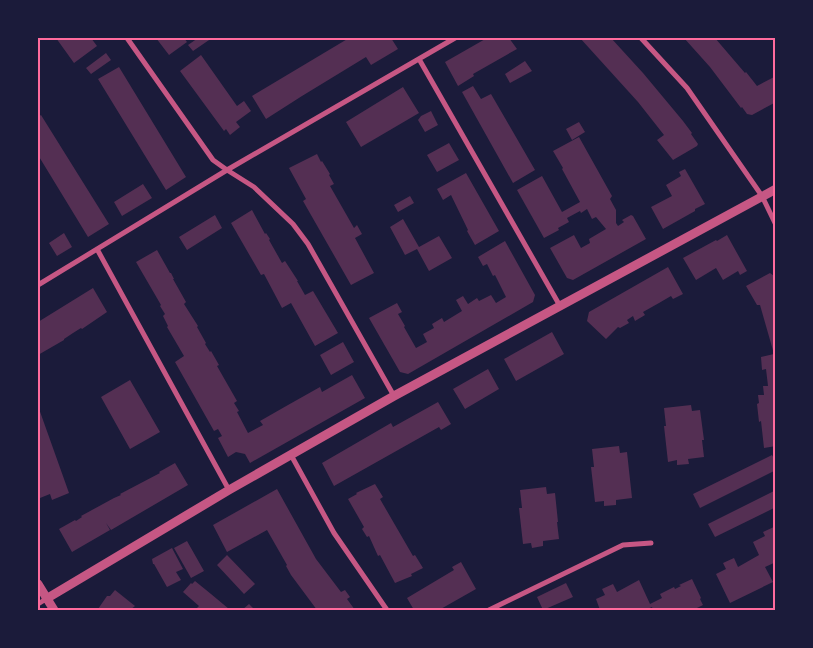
<svg xmlns="http://www.w3.org/2000/svg" width="813" height="648" font-family="'Nunito Sans',sans-serif">
  <style>
    .building { fill: #542f53 }
    .lines { fill: none; stroke-linecap: round; stroke-linejoin: round }
    .minor { stroke: #c65784; stroke-width: 5 }
    .tertiary { stroke: #c65784; stroke-width: 9 }
    .neatline { fill: none; stroke: #ff6b9d; stroke-width: 2 }
  </style>
  <rect width="100%" height="100%" fill="#1b1b3a"/>
  <!-- building -->
  <path class="building" d="M56,38H91L97,46L74,63Z
    M156,38H184L187,42L169,55Z
    M198,38H212L193,51L188,45Z
    M349,38H356L358,40L362,38H391L398,49L371,65L366,57L302,96L266,119L252,96Z
    M487,38H509L517,49L473,74L474,76L458,86L445,62Z
    M580,38H611L643,73L683,121L692,133L691,134L698,144L697,146L673,160L657,140L664,135L638,102Z
    M684,38H715L745,73L746,72L757,86L776,76V102L752,115L747,114L742,107L741,108L710,67Z
    M106,53L111,60L91,74L86,68Z
    M201,55L237,106L244,101L251,111L236,122L240,127L230,135L226,129L224,131L180,71Z
    M525,61L532,71L510,83L505,74Z
    M119,67L186,177L166,190L98,79Z
    M473,86L481,99L491,94L535,170L513,183L462,92Z
    M403,87L419,113L361,147L346,122Z
    M431,111L438,125L425,132L418,120L421,116Z
    M41,115L109,224L88,237L38,155V117Z
    M579,122L585,132L572,140L566,129Z
    M579,137L612,196L610,199L616,210V223L618,226L624,222L622,220L631,215L633,216L646,239L573,280L567,278L550,248L574,235L581,248L590,243L589,239L606,229L596,217L592,219L587,209L581,213L580,211L567,218L569,222L558,228L559,230L544,238L517,190L542,176L562,212L580,202L562,169L563,168L553,151Z
    M449,143L459,160L437,172L427,155Z
    M317,154L321,162L322,161L330,174L329,175L334,184L330,186L354,228L357,225L362,234L355,238L374,273L351,285L303,201L306,199L289,168Z
    M685,169L705,204L695,209V211L663,229L651,207L672,196L666,185L681,176L679,172Z
    M466,173L499,231L475,245L467,231L468,230L451,195L443,200L437,189Z
    M143,184L152,198L122,216L114,202Z
    M410,196L414,203L398,212L394,205Z
    M252,210L265,234L266,233L270,239L269,240L282,263L285,261L298,281H297L305,295L313,291L338,333L315,346L291,303L282,308L264,274L261,275L231,223Z
    M215,215L222,228L187,250L179,237Z
    M403,219L419,247L439,236L452,258L429,271L417,249L405,255L390,227Z
    M64,233L72,247L57,256L49,243Z
    M727,235L747,271L740,275L738,271L723,280L716,268L696,280L683,258L716,240L717,241Z
    M505,241L535,295L533,302L408,374L400,372L369,318L397,303L402,312L398,314L405,326L404,327L416,348L427,342L423,334L434,328L432,324L442,318L444,322L462,311L456,300L463,296L468,304L477,298L479,301L491,295L496,303L506,297L495,275L493,276L487,264L483,266L478,257Z
    M157,250L170,273H171L174,279H173L186,302L184,304L198,326L197,327L206,343L205,344L210,352L211,351L219,365L217,366L237,401L234,403L239,411L237,412L248,433L263,425L260,421L288,405L320,387L322,392L352,375L365,398L250,463L245,454L236,452L228,457L218,438L222,436L218,429L214,431L175,362L184,356L167,327L168,326L163,316L165,314L160,306L161,305L136,262Z
    M668,267L683,294L673,299L671,296L659,303L643,312L645,315L635,321L633,316L627,320L629,323L620,328L618,327L606,339L587,321L589,312Z
    M770,273L774,276L776,280V446L764,448L761,421L759,422L757,404L759,403L758,395H764L763,386H768L766,369L762,370L761,357L774,354L760,305H757L746,286Z
    M93,288L107,312L82,329L81,328L73,333L64,339V340L38,355V322Z
    M552,332L564,354L516,381L504,359Z
    M343,342L354,362L331,375L320,355Z
    M488,369L499,389L465,409L453,389Z
    M130,380L160,432L130,449L101,397Z
    M438,402L451,424L441,430L439,427L334,486L322,463L391,423L393,427Z
    M691,405L692,411L700,410L704,440H702L704,457L688,459L689,464L677,465V460L668,462L664,426H666L664,408Z
    M38,406L69,493L52,500L50,494L40,498L38,491Z
    M619,446L620,453L627,452L632,498L616,500V505L604,506V501L595,502L591,467H594L592,449Z
    M772,455L776,462V470L700,508L693,494Z
    M175,463L188,485L111,530L106,523L110,530L72,552L59,529L75,520L76,521L82,517L81,516L114,498L121,495L120,494L160,473L159,472Z
    M375,484L383,497L380,499L413,556L415,555L423,568L411,574L412,576L395,583L380,555L378,556L369,536L367,537L362,529L364,527L348,499L357,494L356,493Z
    M546,487L547,494L555,493L558,522H557L559,539L543,541V546L532,548L531,543L523,544L519,508H522L520,490Z
    M277,489L316,559L341,592L345,590L350,597L347,599L355,610H317L291,575L286,566L287,565L267,530L227,552L213,525Z
    M776,490V507L715,537L708,524Z
    M776,526V562L765,567L773,582L730,603L716,574L726,569L723,563L734,558L738,567L759,555L753,542L765,536L763,532Z
    M187,541L204,571L191,578L174,548Z
    M172,548L183,569L176,572L181,580L167,587L154,564H153L152,559Z
    M227,555L255,584L244,594L217,565Z
    M461,562L476,589L439,610H414L407,598L454,570L452,567Z
    M692,579L701,598L700,599L703,605L693,610H653L652,607L645,610H600L596,599L605,595L602,589L613,584L617,592L639,580L650,604L662,598L660,594L674,587L675,589L681,586L679,585Z
    M195,581L211,594L229,609L227,610H195L199,606L183,592L191,583L192,584Z
    M566,583L573,597L543,610L537,597Z
    M115,590L135,606L130,610H100L98,609L107,596H110Z
    M249,604L255,610H242Z"/>
  <g class="lines">
    <!-- minor -->
    <path class="minor" d="M127,38L213,160L227,170L254,187L293,224L308,244L394,396
      M641,38L687,88L762,196L776,225
      M419,59L560,306
      M97,249L229,490
      M38,285L227,170L455,38
      M291,455L334,533L387,610
      M38,604L46,599
      M489,610L623,545L651,543"/>
    <!-- tertiary -->
    <path class="tertiary" d="M38,584L54,610
      M46,599L229,490L394,396L776,189"/>
  </g>
  <!-- border -->
  <rect width="813" height="648" fill="none" stroke="#1b1b3a" stroke-width="78"/>
  <rect x="39" y="39" width="735" height="570" class="neatline"/>
</svg>
